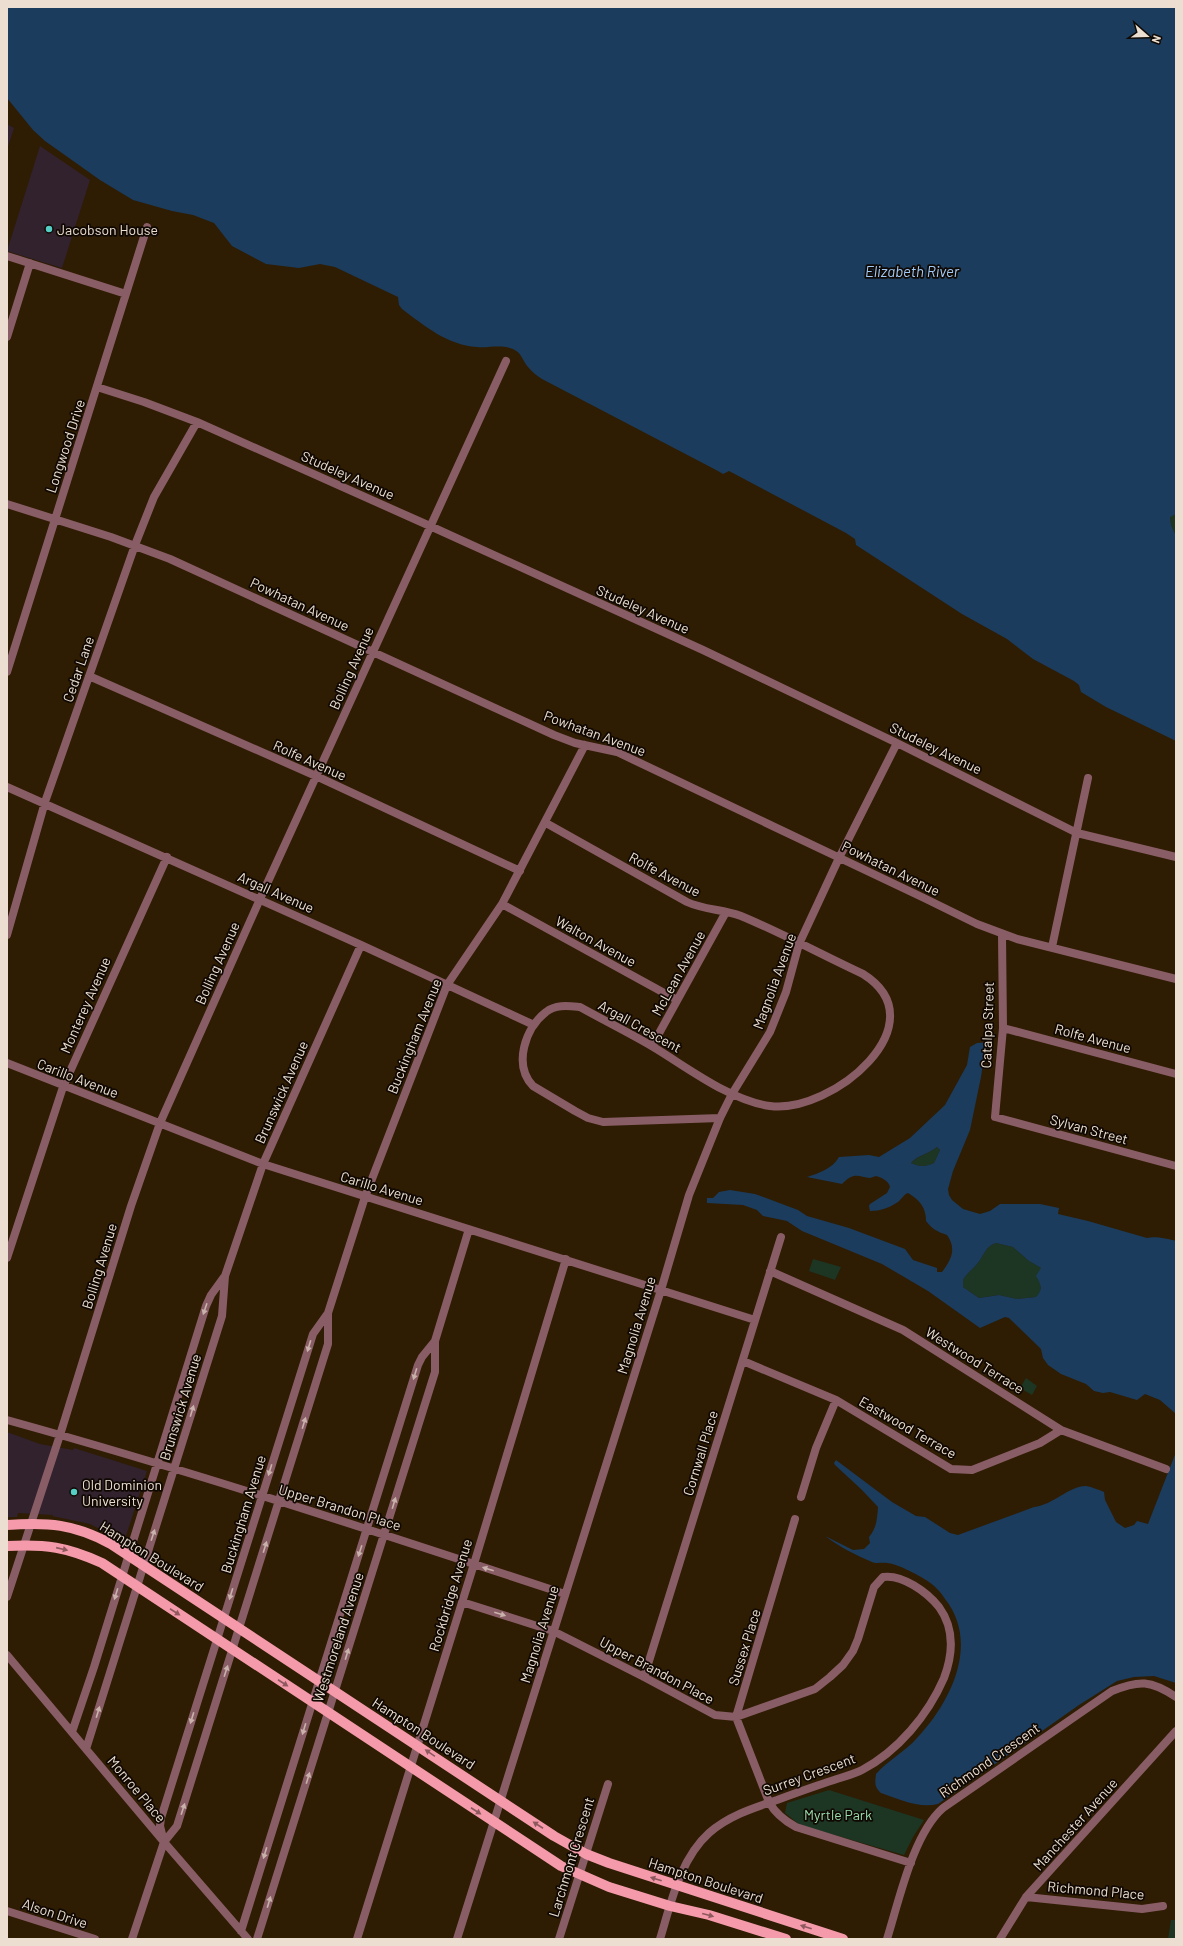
<svg xmlns="http://www.w3.org/2000/svg" width="1183" height="1946" font-family="Barlow,sans-serif">
  <style>
    .education { fill: #31222e }
    .green { fill: #1d3624 }
    .water { fill: #1b3c5d; fill-rule: evenodd }
    .lines { fill: none; stroke-linecap: round; stroke-linejoin: round }
    .minor { stroke: #895d65; stroke-width: 8 }
    .primary { stroke: #f49aaa; stroke-width: 10 }
    .oneway { fill: #c9b2ab }
    .oneway2 { fill: #8d585e }
    .poi-dot { fill: #55cec5; stroke: #100802; stroke-width: 1.5 }
    .labels { text-anchor: middle; dominant-baseline: central; stroke-width: 3.5; stroke-linejoin: round; paint-order: stroke }
    .poi-label { font-size: 14px; fill: #ecdfd1; stroke: #100802; text-anchor: start }
    .street-label { font-size: 14px; fill: #ecdfd1; stroke: #100802 }
    .park-label { font-size: 14px; fill: #99dfad; stroke: #100802 }
    .water-label { font-size: 15px; font-style: italic; fill: #a0cbf9; stroke: #100802 }
  </style>
  <rect width="100%" height="100%" fill="#2e1c03"/>
  <!-- education -->
  <path class="education" d="M7,124L14,128L7,150Z
    M40,146L90,180L62,268L7,251Z
    M7,1432L40,1444L73,1450L74,1448L147,1471L124,1542L90,1524L52,1516L53,1515L18,1513L17,1517H7Z"/>
  <!-- green -->
  <path class="green" d="M1176,514V536L1171,525L1170,516Z
    M937,1147L940,1150L934,1163C925,1167 920,1167 911,1163C919,1155 929,1154 937,1147Z
    M996,1243L1013,1247L1029,1261L1041,1268L1040,1294L1036,1297L1017,1299L999,1295L979,1298L963,1287V1280C967,1273 972,1270 977,1264C984,1256 985,1246 996,1243Z
    M813,1259L841,1267L835,1280L809,1271Z
    M1026,1378L1037,1386L1032,1395L1020,1388Z
    M829,1790L924,1820L913,1837L904,1855L800,1825L785,1813L787,1803Z
    M1171,1920H1176V1939H1168Z"/>
  <!-- water -->
  <path class="water" d="M7,7H1176V514L1170,517L1171,525L1176,536V741L1106,707L1081,692L1079,685L1074,681L1033,659L1007,639L962,614L856,545L855,539L846,533L729,471L723,474L718,471L542,379C537,376 532,372 528,367C522,360 522,353 513,349C501,344 490,348 477,347C447,345 425,326 402,309L399,305L398,297L335,267L320,264L299,268L266,264L232,246L214,223L193,215L172,211L133,200L100,180L45,141L33,130L7,98Z
    M990,1042V1046L985,1051L981,1077L970,1130L953,1171L948,1189L949,1195L952,1200L963,1209L980,1214L990,1211L1000,1204H1040L1059,1208L1058,1214L1088,1221L1147,1238C1155,1236 1168,1239 1176,1241V1414L1160,1400L1145,1394L1137,1400L1110,1392L1103,1393L1094,1391L1086,1384L1061,1374L1048,1365L1043,1358L1041,1349L1009,1318L1005,1317L980,1328L928,1291L882,1264L802,1231L787,1221L763,1216L757,1210L743,1205L707,1203V1198H713L719,1192L730,1190L755,1194L798,1210L807,1216L849,1228L905,1249L913,1260L937,1268V1272H942C951,1260 957,1249 947,1235C938,1232 932,1229 926,1221C926,1208 920,1200 908,1193C903,1195 902,1199 898,1202C889,1208 880,1211 870,1211L869,1206L870,1204L887,1193L890,1187C888,1180 882,1178 876,1176L870,1178C856,1176 854,1172 842,1184L807,1177C819,1173 832,1169 839,1157L869,1155L879,1157L910,1138L945,1105L967,1065L970,1047L977,1043ZM937,1147L940,1150L934,1163C925,1167 920,1167 911,1163C918,1155 929,1154 937,1147ZM996,1243L1013,1247L1029,1261L1041,1268L1036,1276C1041,1283 1043,1291 1036,1297L1017,1299L999,1295L979,1298L963,1287V1280C967,1273 972,1270 977,1264C984,1256 985,1246 996,1243Z
    M1176,1452V1683L1154,1676L1134,1677L1117,1681L1079,1705L938,1804C919,1809 899,1799 881,1793C874,1787 875,1782 876,1774C888,1760 905,1752 917,1738C951,1702 980,1643 945,1599C940,1591 934,1585 926,1580C918,1575 896,1563 887,1563C883,1562 876,1564 872,1562C855,1555 840,1547 825,1536L853,1550L864,1549L870,1543L869,1537C877,1527 877,1519 878,1507L862,1490L835,1465L834,1463L836,1460L892,1502L916,1516L925,1517L950,1533L958,1535L1034,1507C1053,1505 1069,1486 1086,1486C1092,1487 1099,1490 1104,1492L1105,1500L1116,1522L1125,1528L1134,1525L1137,1521L1148,1524Z"/>
  <g class="lines">
    <!-- minor -->
    <path class="minor" d="M7,256L126,294
      M7,337L30,263
      M97,387L144,402L197,422L430,526L703,650L897,743L1077,833L1176,857
      M7,504L111,537L170,559L554,735L575,743L617,752L924,898L977,924L1017,939L1176,979
      M7,672L147,227
      M89,676L316,776L520,871
      M7,787L361,945L534,1025
      M546,823L687,902C704,910 723,909 741,916C782,933 822,955 863,974C941,1023 832,1114 770,1106C731,1101 688,1068 655,1048C630,1033 605,1021 580,1007C569,1006 556,1004 546,1012C525,1028 513,1065 533,1086L575,1111L588,1118L603,1122L720,1118
      M502,904L677,1000
      M1002,934L1003,1028L995,1117L1176,1166
      M7,935L45,802L135,545L154,497L197,422
      M1052,947L1088,778
      M1003,1028L1176,1074
      M652,1046L726,912
      M7,1063L263,1164L755,1320
      M7,1258L63,1087L167,857
      M770,1271L903,1330L1061,1430L1166,1469
      M743,1361L836,1400L951,1469L972,1470L1040,1443L1061,1430
      M7,1420C195,1472 380,1533 565,1594
      M801,1497L816,1448L836,1400
      M795,1519L736,1717L769,1802C775,1813 785,1821 796,1827L911,1863
      M7,1597L60,1435L131,1206L160,1123L260,899L506,361
      M462,1602L553,1631L644,1677L715,1715L736,1717L815,1689L830,1677L843,1665L853,1651L858,1639L874,1587L883,1577C902,1574 927,1592 939,1607C955,1629 953,1654 944,1678C928,1715 898,1751 862,1770C854,1774 843,1777 834,1780C815,1786 796,1793 777,1800C753,1808 728,1816 709,1833C680,1859 671,1903 660,1939
      M7,1655L164,1842L248,1939
      M644,1677L781,1237
      M72,1732L94,1667L206,1306L211,1295L224,1277
      M86,1749L222,1316L225,1276L263,1164L361,945
      M164,1842L160,1826L161,1818L313,1334L328,1313
      M1026,1897L1142,1909L1163,1906
      M7,1911L95,1939
      M241,1931L418,1365L422,1357L435,1341
      M132,1939L164,1842L177,1826L328,1344V1313L365,1197L447,985L502,904L585,745
      M257,1939L435,1372V1341L469,1229
      M357,1939L474,1564L566,1259
      M457,1939L661,1290L689,1195L720,1118L732,1094L770,1032L786,992L799,944L839,858L897,743
      M559,1939L608,1784
      M887,1939C899,1901 913,1834 943,1808L1112,1691C1139,1680 1151,1680 1176,1697
      M1000,1939L1026,1897L1176,1731"/>
    <!-- primary -->
    <path class="primary" d="M7,1525C48,1522 74,1524 111,1544L554,1836L586,1854L609,1863L843,1939
      M7,1546C46,1544 67,1547 102,1563L561,1866L609,1887L670,1906L709,1915L786,1939"/>
  </g>
  <!-- one-way arrows -->
  <defs><path id="oneway-solid" d="M-6-.8H1V-3.2L6.5 0L1 3.2V.8H-6Z"/></defs>
  <g class="oneway">
    <use href="#oneway-solid" transform="translate(205 1309) rotate(109)"/>
    <use href="#oneway-solid" transform="translate(309 1346) rotate(107)"/>
    <use href="#oneway-solid" transform="translate(415 1374) rotate(107)"/>
    <use href="#oneway-solid" transform="translate(192 1411) rotate(-73)"/>
    <use href="#oneway-solid" transform="translate(304 1423) rotate(-73)"/>
    <use href="#oneway-solid" transform="translate(270 1470) rotate(107)"/>
    <use href="#oneway-solid" transform="translate(394 1503) rotate(-73)"/>
    <use href="#oneway-solid" transform="translate(153 1535) rotate(-72)"/>
    <use href="#oneway-solid" transform="translate(265 1547) rotate(-73)"/>
    <use href="#oneway-solid" transform="translate(360 1551) rotate(108)"/>
    <use href="#oneway-solid" transform="translate(488 1569) rotate(-162)"/>
    <use href="#oneway-solid" transform="translate(116 1594) rotate(107)"/>
    <use href="#oneway-solid" transform="translate(231 1594) rotate(107)"/>
    <use href="#oneway-solid" transform="translate(500 1614) rotate(18)"/>
    <use href="#oneway-solid" transform="translate(347 1654) rotate(-73)"/>
    <use href="#oneway-solid" transform="translate(226 1671) rotate(-72)"/>
    <use href="#oneway-solid" transform="translate(98 1712) rotate(-73)"/>
    <use href="#oneway-solid" transform="translate(192 1718) rotate(107)"/>
    <use href="#oneway-solid" transform="translate(304 1729) rotate(107)"/>
    <use href="#oneway-solid" transform="translate(308 1778) rotate(-73)"/>
    <use href="#oneway-solid" transform="translate(183 1809) rotate(-72)"/>
    <use href="#oneway-solid" transform="translate(265 1853) rotate(107)"/>
    <use href="#oneway-solid" transform="translate(269 1902) rotate(-73)"/>
  </g>
  <g class="oneway2">
    <use href="#oneway-solid" transform="translate(62 1549) rotate(13)"/>
    <use href="#oneway-solid" transform="translate(175 1612) rotate(33)"/>
    <use href="#oneway-solid" transform="translate(283 1683) rotate(33)"/>
    <use href="#oneway-solid" transform="translate(430 1753) rotate(-146)"/>
    <use href="#oneway-solid" transform="translate(476 1811) rotate(33)"/>
    <use href="#oneway-solid" transform="translate(538 1825) rotate(-147)"/>
    <use href="#oneway-solid" transform="translate(656 1879) rotate(-162)"/>
    <use href="#oneway-solid" transform="translate(708 1915) rotate(15)"/>
    <use href="#oneway-solid" transform="translate(806 1927) rotate(-162)"/>
  </g>
  <!-- markers -->
  <g class="poi-dot">
    <circle cx="49" cy="229" r="4"/>
    <circle cx="74" cy="1492" r="4"/>
  </g>
  <g class="labels">
    <!-- poi labels -->
    <g class="poi-label">
      <text x="57" y="229">Jacobson House</text>
      <text x="82" y="1484">Old Dominion<tspan x="82" dy="16">University</tspan></text>
    </g>
    <!-- street labels -->
    <g class="street-label">
      <text transform="translate(65 446) rotate(-72)">Longwood Drive</text>
      <text transform="translate(348 475) rotate(24)">Studeley Avenue</text>
      <text transform="translate(300 604) rotate(25)">Powhatan Avenue</text>
      <text transform="translate(643 609) rotate(24)">Studeley Avenue</text>
      <text transform="translate(351 668) rotate(-66)">Bolling Avenue</text>
      <text transform="translate(78 669) rotate(-71)">Cedar Lane</text>
      <text transform="translate(595 733) rotate(20)">Powhatan Avenue</text>
      <text transform="translate(936 748) rotate(26)">Studeley Avenue</text>
      <text transform="translate(310 760) rotate(24)">Rolfe Avenue</text>
      <text transform="translate(891 868) rotate(26)">Powhatan Avenue</text>
      <text transform="translate(665 874) rotate(28)">Rolfe Avenue</text>
      <text transform="translate(276 892) rotate(24)">Argall Avenue</text>
      <text transform="translate(596 941) rotate(29)">Walton Avenue</text>
      <text transform="translate(217 963) rotate(-66)">Bolling Avenue</text>
      <text transform="translate(678 973) rotate(-61)">McLean Avenue</text>
      <text transform="translate(774 981) rotate(-70)">Magnolia Avenue</text>
      <text transform="translate(85 1005) rotate(-66)">Monterey Avenue</text>
      <text transform="translate(987 1025) rotate(-88)">Catalpa Street</text>
      <text transform="translate(640 1026) rotate(29)">Argall Crescent</text>
      <text transform="translate(414 1036) rotate(-68)">Buckingham Avenue</text>
      <text transform="translate(1093 1038) rotate(15)">Rolfe Avenue</text>
      <text transform="translate(78 1078) rotate(21)">Carillo Avenue</text>
      <text transform="translate(281 1092) rotate(-66)">Brunswick Avenue</text>
      <text transform="translate(1089 1129) rotate(15)">Sylvan Street</text>
      <text transform="translate(382 1188) rotate(17)">Carillo Avenue</text>
      <text transform="translate(99 1266) rotate(-73)">Bolling Avenue</text>
      <text transform="translate(636 1325) rotate(-73)">Magnolia Avenue</text>
      <text transform="translate(975 1360) rotate(32)">Westwood Terrace</text>
      <text transform="translate(180 1407) rotate(-73)">Brunswick Avenue</text>
      <text transform="translate(908 1427) rotate(30)">Eastwood Terrace</text>
      <text transform="translate(700 1453) rotate(-73)">Cornwall Place</text>
      <text transform="translate(340 1507) rotate(17)">Upper Brandon Place</text>
      <text transform="translate(243 1514) rotate(-73)">Buckingham Avenue</text>
      <text transform="translate(152 1556) rotate(32)">Hampton Boulevard</text>
      <text transform="translate(450 1595) rotate(-73)">Rockbridge Avenue</text>
      <text transform="translate(539 1634) rotate(-73)">Magnolia Avenue</text>
      <text transform="translate(338 1637) rotate(-72)">Westmoreland Avenue</text>
      <text transform="translate(744 1647) rotate(-73)">Sussex Place</text>
      <text transform="translate(657 1670) rotate(28)">Upper Brandon Place</text>
      <text transform="translate(424 1733) rotate(33)">Hampton Boulevard</text>
      <text transform="translate(989 1760) rotate(-35)">Richmond Crescent</text>
      <text transform="translate(809 1774) rotate(-20)">Surrey Crescent</text>
      <text transform="translate(137 1789) rotate(50)">Monroe Place</text>
      <text transform="translate(1075 1824) rotate(-48)">Manchester Avenue</text>
      <text transform="translate(571 1857) rotate(-73)">Larchmont Crescent</text>
      <text transform="translate(706 1880) rotate(18)">Hampton Boulevard</text>
      <text transform="translate(1096 1890) rotate(5)">Richmond Place</text>
      <text transform="translate(55 1913) rotate(18)">Alson Drive</text>
    </g>
    <!-- park labels -->
    <g class="park-label">
      <text x="838" y="1814">Myrtle Park</text>
    </g>
    <!-- water labels -->
    <g class="water-label">
      <text x="912" y="271">Elizabeth River</text>
    </g>
  </g>
  <!-- border -->
  <rect width="1183" height="1946" fill="none" stroke="#ecdfd1" stroke-width="16"/>
  <!-- north arrow -->
  <g transform="translate(1147 36) rotate(110)" stroke="#100802" stroke-width="3" paint-order="stroke">
  <path d="M0-3L7 15L0 10L-7 15Z" fill="#ecdfd1"/>
  <text y="-6" font-size="11" font-weight="bold" text-anchor="middle" fill="#ecdfd1">N</text>
  </g>
</svg>
